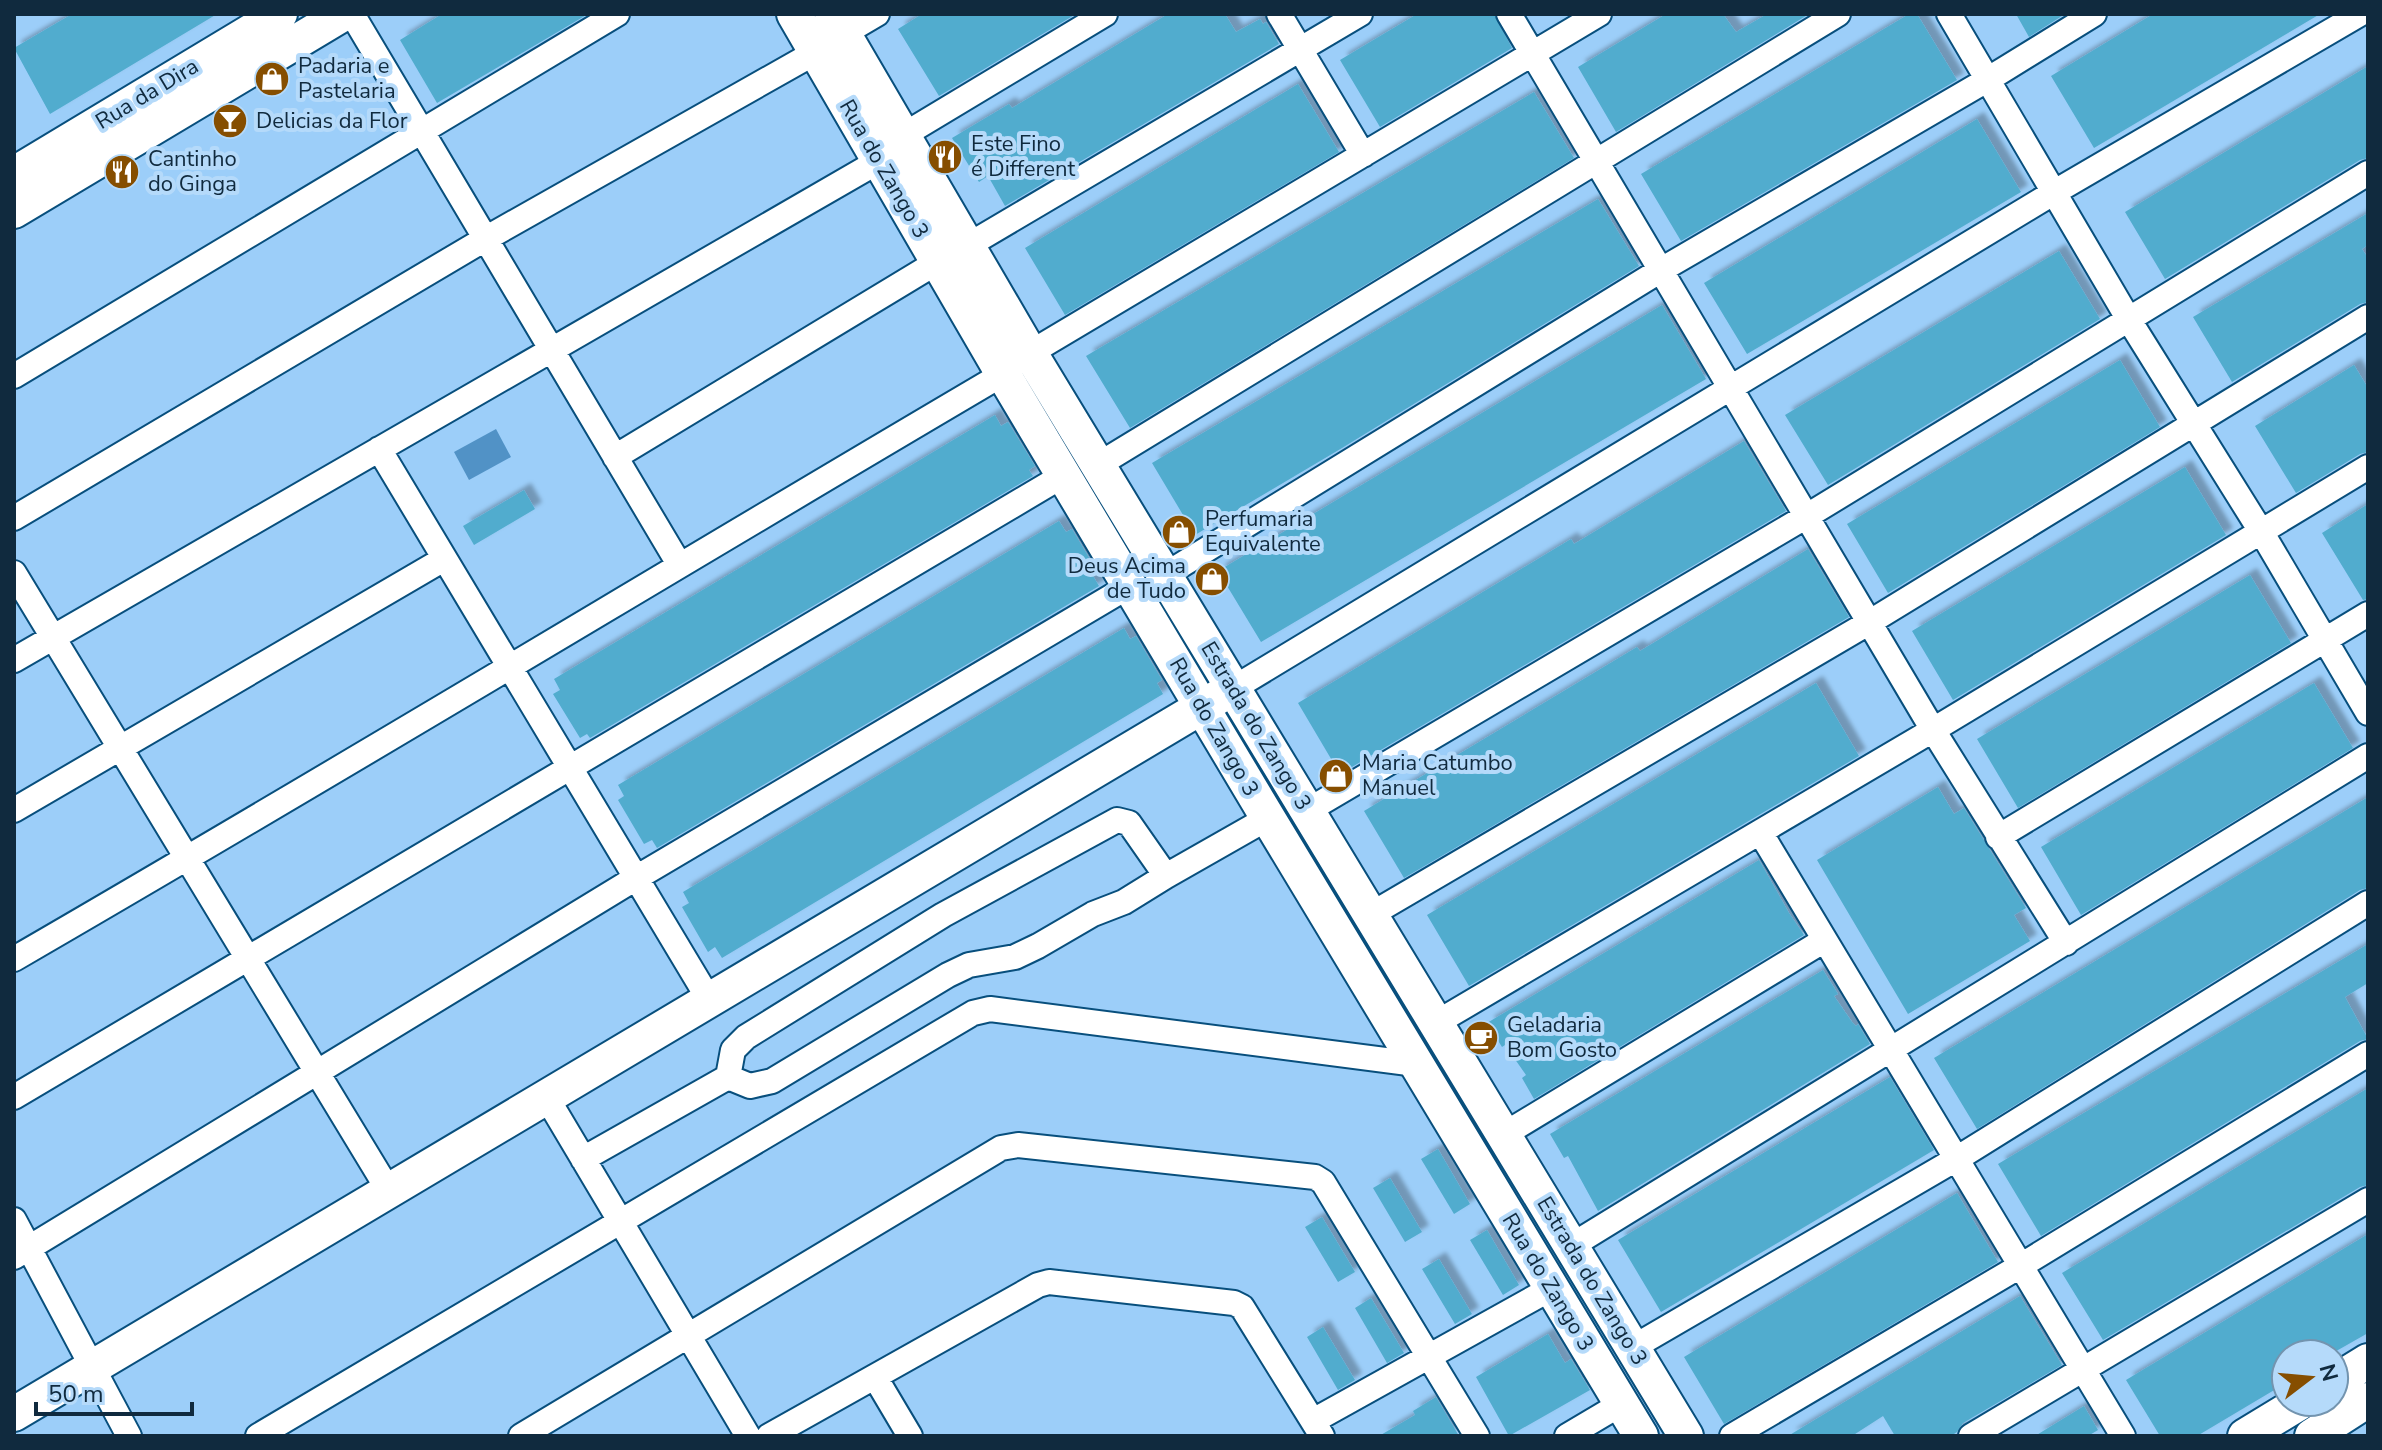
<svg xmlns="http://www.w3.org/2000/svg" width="2382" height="1450" font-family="'Nunito Sans',sans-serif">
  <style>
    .water { fill: #5192c6 }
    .building { fill: #51acce; filter: url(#shadow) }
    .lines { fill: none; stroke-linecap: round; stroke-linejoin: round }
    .street-casing { stroke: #084f7d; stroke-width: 28 }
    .secondary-casing { stroke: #084f7d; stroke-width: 38 }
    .street { stroke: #fff; stroke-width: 24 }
    .secondary { stroke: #fff; stroke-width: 34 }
    .labels { text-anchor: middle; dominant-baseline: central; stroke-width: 8; stroke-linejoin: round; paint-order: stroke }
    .poi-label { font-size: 22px; fill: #102a3e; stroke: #b5dafa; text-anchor: start }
    .street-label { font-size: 22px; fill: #102a3e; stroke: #b5dafa }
  </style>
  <defs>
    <filter id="shadow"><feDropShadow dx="7" dy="-7" stdDeviation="2" flood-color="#0004"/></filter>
  </defs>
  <rect width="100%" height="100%" fill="#9ccef9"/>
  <!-- water -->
  <path class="water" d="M496,429L511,457L469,480L454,452Z"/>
  <!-- building -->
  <path class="building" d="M72,14H217L50,114L14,48Z
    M442,14H588L437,103L400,40Z
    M922,14H1076L939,96L898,29Z
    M1168,14H1225L1236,32L1260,19L1263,24L1266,22L1279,44L1005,206L988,176L979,182L952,138L1009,104L1012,108Z
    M1417,14H1494L1512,48L1380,127L1340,60Z
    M1666,14H1723L1736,32L1767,14H1809L1616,132L1578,67Z
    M1909,14H1917L1957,80L1681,241L1641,174Z
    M2016,14H2065L2029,37Z
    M2153,14H2320L2094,148L2051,76Z
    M2368,66V158L2360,160L2165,279L2125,212Z
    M1298,84L1339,152L1065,315L1025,248Z
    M1534,92L1574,158L1130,428L1086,356Z
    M1977,119L2021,192L1747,354L1704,283Z
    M1598,199L1639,266L1342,448L1195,535L1152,463Z
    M2368,213V245L2362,249L2368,258V302L2360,304L2232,382L2193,317Z
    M2059,251L2100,319L1828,485L1785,415Z
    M1662,305L1706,379L1261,642L1218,571Z
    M2120,360L2160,427L1888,593L1847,524Z
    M2354,365L2368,388V452L2360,454L2296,493L2255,426Z
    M995,415L1001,426L1008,422L1035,466L1029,470L1033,476L590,738L587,734L580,738L553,694L560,690L554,679Z
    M1744,441L1786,511L1340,774L1298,703L1571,539L1574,544Z
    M2185,467L2226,535L1953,700L1912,631Z
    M524,490L535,509L474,545L463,526Z
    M2368,504V599L2363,600L2322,533Z
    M1059,521L1066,532L1072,529L1098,573L1093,576L1099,586L657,848L652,840L644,844L618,800L624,796L618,785Z
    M1808,549L1849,617L1404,878L1364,811L1637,647L1640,651Z
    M2250,575L2291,643L2018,808L1977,739Z
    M1124,628L1130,639L1136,636L1162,680L1157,683L1163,694L722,958L715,947L708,952L682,907L689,903L683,892Z
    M1816,683L1859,756L1469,986L1427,915Z
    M2314,683L2353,748L2081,915L2041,847Z
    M1938,787L1954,814L1964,808L2016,892L2026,908L2014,915L2030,941L1908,1014L1817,860Z
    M2368,797V888L2360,890L1977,1129L1934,1058Z
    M1759,860L1789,913L1804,935L1534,1099L1522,1078L1526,1075L1505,1045L1502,1047L1487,1023Z
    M2368,944V983L2345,997L2368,1039L2360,1041L2041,1236L1998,1164Z
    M1823,970L1838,994L1834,996L1852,1022L1856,1026L1858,1024L1870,1044L1598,1211L1568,1156L1564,1158L1550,1134Z
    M1890,1077L1934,1150L1661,1312L1618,1240Z
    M2368,1088V1185L2360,1187L2103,1340L2062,1273Z
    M1438,1149L1470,1204L1454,1214L1421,1159Z
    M1390,1178L1422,1232L1405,1242L1373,1188Z
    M1957,1193L1998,1262L1724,1424L1684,1357Z
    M1322,1217L1355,1272L1338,1282L1305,1227Z
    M1487,1230L1519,1285L1503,1295L1470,1240Z
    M2368,1234V1333L2331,1354H2286V1383L2197,1436H2160L2126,1380Z
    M1439,1259L1472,1314L1455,1324L1422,1269Z
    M2020,1296L2062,1365L1963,1423L1957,1432L1951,1436H1895L1883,1416L1852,1436H1788Z
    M1371,1298L1404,1353L1387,1363L1355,1308Z
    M1323,1327L1355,1380L1338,1390L1307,1337Z
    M1548,1334L1565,1363L1571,1359L1590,1390L1509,1436L1476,1377Z
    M1436,1397L1459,1436H1379L1415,1415L1413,1411Z
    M2084,1406L2098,1430L2088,1436H2035Z"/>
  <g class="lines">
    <!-- street casing -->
    <g class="street-casing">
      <path id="street" d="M352,14L679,564
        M1279,14L1363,155
        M1509,14L1933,730L2066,943
        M1949,14L2129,320L2262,533L2368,713
        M843,34L877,14
        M902,136L1105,14
        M967,246L1360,14
        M1030,353L1599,14
        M14,376L617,14
        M379,449L710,1001
        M615,457L939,261
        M1098,465L1838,14
        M14,518L485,239L816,52
        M14,573L389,1191
        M1165,575L1661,270L1987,80L2094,14
        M14,660L879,161
        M1234,688L2053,193L2360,14
        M14,810L444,559
        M1307,811L1807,516L2368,173
        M1760,832L2123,1436
        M1998,837L2368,614
        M1370,915L1870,622L2368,317
        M14,959C346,767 673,568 1003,374
        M1436,1023L1933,730L2368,467
        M728,1077L750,1086L772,1081L948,975L969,965L1015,957L1038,946L1093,914L1124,902L1166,876L1268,818
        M14,1097L1064,475
        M547,1098L748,1436
        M1503,1135L1823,941
        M583,1159L728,1077L733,1050L746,1037L943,915L1117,820L1129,823L1166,876
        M14,1220L129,1436
        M1571,1246L2368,756
        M14,1257L636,878L1131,585
        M1632,1348L1958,1158L2368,903
        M875,1377L910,1436
        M1313,1421L1552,1288
        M258,1436L973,1013L990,1009L1416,1064
        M521,1436L1001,1148L1018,1145L1315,1177L1323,1182L1477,1436
        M769,1436L1038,1285L1049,1282L1234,1303L1242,1307L1322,1436
        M1567,1436L1621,1404
        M1732,1436L2022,1265L2368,1054
        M1971,1436L2368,1200"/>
    </g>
    <!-- secondary casing -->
    <g class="secondary-casing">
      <path id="secondary" d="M794,14L1003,374L1268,818L1641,1436
        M832,14L1030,353L1686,1436
        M14,174L280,14
        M14,211L343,14
        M2334,1382L2368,1361
        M14,1414L1220,696
        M2245,1436L2301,1402
        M2312,1436L2368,1400"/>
    </g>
    <!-- street -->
    <use href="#street" class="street"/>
    <!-- secondary -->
    <use href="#secondary" class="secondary"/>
  </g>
  <!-- icons -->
  <defs>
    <g id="shop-disc" transform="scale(1.8)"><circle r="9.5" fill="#864e00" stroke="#b5dafa"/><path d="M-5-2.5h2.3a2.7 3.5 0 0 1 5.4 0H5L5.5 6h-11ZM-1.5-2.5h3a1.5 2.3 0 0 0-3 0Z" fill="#fff"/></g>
    <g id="bar-disc" transform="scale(1.8)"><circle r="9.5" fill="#864e00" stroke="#b5dafa"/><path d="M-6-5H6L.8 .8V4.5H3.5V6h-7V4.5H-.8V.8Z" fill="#fff"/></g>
    <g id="restaurant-disc" transform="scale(1.8)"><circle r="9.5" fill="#864e00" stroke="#b5dafa"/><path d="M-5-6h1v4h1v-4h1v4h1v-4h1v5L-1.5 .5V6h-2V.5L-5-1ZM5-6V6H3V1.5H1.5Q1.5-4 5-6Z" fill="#fff"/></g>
    <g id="cafe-disc" transform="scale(1.8)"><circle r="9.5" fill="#864e00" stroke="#b5dafa"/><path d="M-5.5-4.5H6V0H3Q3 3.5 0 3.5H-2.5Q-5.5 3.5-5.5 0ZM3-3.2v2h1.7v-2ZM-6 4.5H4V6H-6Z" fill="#fff"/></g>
  </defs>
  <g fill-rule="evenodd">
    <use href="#shop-disc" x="272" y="79"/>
    <use href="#bar-disc" x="230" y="121"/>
    <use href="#restaurant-disc" x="945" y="157"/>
    <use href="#restaurant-disc" x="122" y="172"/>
    <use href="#shop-disc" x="1179" y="532"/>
    <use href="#shop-disc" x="1212" y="579"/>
    <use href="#shop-disc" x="1336" y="776"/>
    <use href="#cafe-disc" x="1481" y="1038"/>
  </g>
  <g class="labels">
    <!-- poi labels -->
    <g class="poi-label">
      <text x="298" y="66">Padaria e<tspan x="298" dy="25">Pastelaria</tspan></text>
      <text x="256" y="121">Delicias da Flor</text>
      <text x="971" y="144">Este Fino<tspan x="971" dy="25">é Different</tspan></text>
      <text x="148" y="159">Cantinho<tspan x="148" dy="25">do Ginga</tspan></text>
      <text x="1205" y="519">Perfumaria<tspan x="1205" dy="25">Equivalente</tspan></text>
      <text x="1186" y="566" text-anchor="end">Deus Acima<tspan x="1186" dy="25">de Tudo</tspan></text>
      <text x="1362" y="763">Maria Catumbo<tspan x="1362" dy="25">Manuel</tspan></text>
      <text x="1507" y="1025">Geladaria<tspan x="1507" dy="25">Bom Gosto</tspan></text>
    </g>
    <!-- street labels -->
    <g class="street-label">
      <text transform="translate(147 94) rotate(-31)">Rua da Dira</text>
      <text transform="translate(884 169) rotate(60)">Rua do Zango 3</text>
      <text transform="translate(1256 726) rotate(59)">Estrada do Zango 3</text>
      <text transform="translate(1214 727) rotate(60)">Rua do Zango 3</text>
      <text transform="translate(1592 1281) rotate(59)">Estrada do Zango 3</text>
      <text transform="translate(1548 1282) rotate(59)">Rua do Zango 3</text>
    </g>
  </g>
  <!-- border -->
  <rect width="2382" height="1450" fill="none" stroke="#102a3e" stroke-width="32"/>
  <!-- north arrow -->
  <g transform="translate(2310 1378) rotate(74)"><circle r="38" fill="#b5dafa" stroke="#7394af" stroke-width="2"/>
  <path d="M0-6L14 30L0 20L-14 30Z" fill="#864e00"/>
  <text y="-12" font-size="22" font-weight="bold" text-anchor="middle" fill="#102a3e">N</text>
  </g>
  <!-- scale -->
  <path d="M36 1402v12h156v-12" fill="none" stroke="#102a3e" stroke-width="4"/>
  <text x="48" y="1402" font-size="24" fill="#102a3e" stroke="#b5dafa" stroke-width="6" paint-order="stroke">50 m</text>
</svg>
